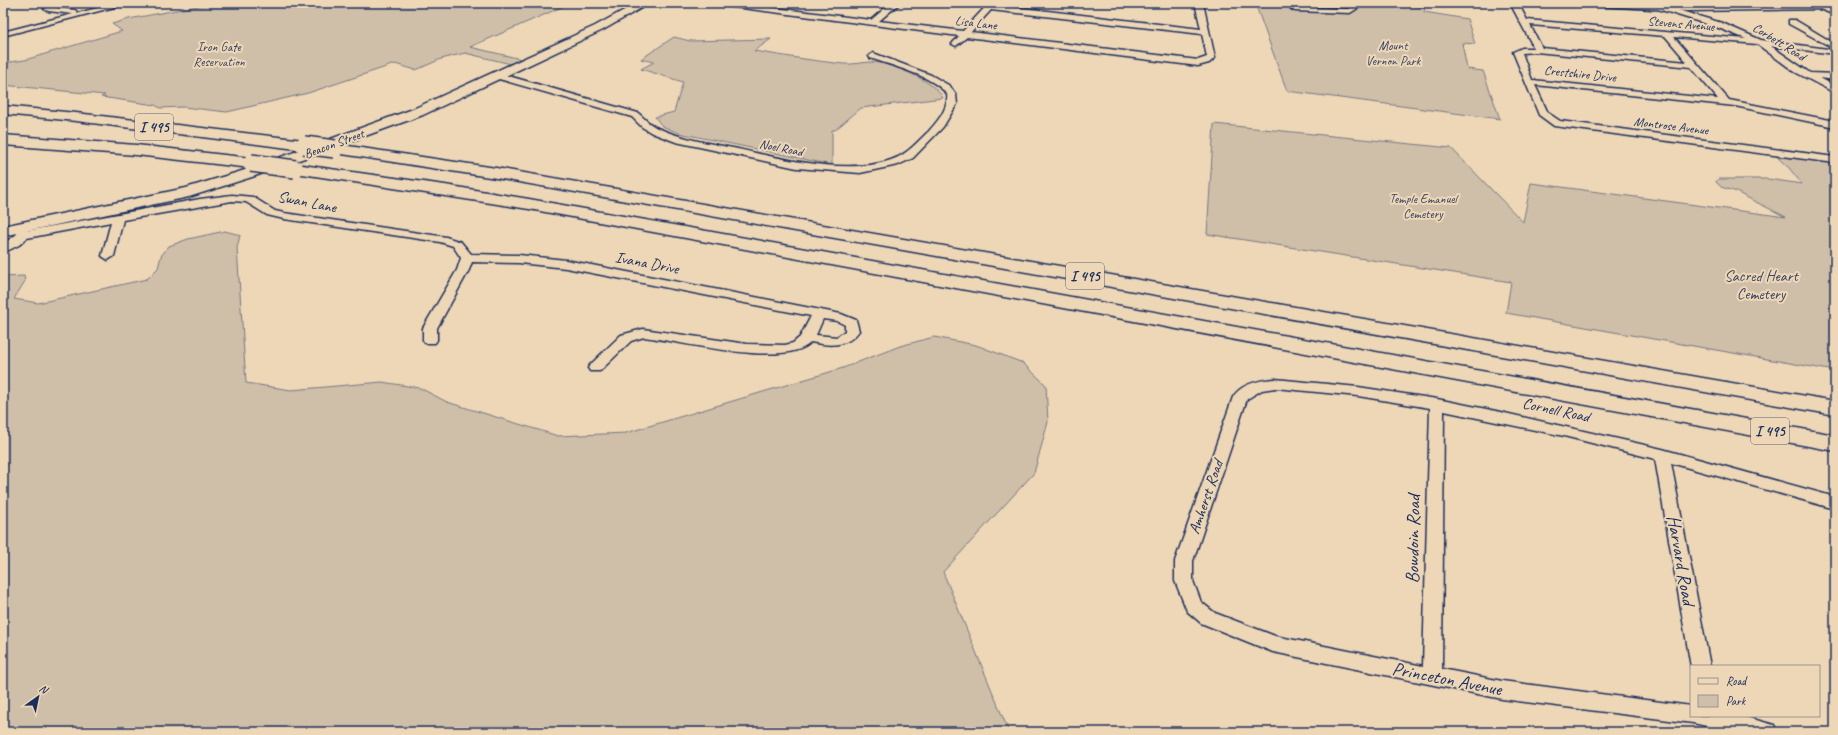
<svg xmlns="http://www.w3.org/2000/svg" width="1838" height="735" font-family="Caveat,sans-serif">
  <style>
    .green { fill: #cfbfa9; stroke: #757784 }
    .lines { fill: none; stroke-linecap: round; stroke-linejoin: round }
    .minor-casing { stroke: #1b2f5e; stroke-width: 3 }
    .secondary-casing { stroke: #1b2f5e; stroke-width: 3 }
    .motorway-casing { stroke: #1b2f5e; stroke-width: 3 }
    .minor { fill: #eed7b6; fill-rule: evenodd }
    .secondary { fill: #eed7b6; fill-rule: evenodd }
    .motorway { fill: #eed7b6; fill-rule: evenodd }
    .motorway-bridge-casing { stroke: #1b2f5e; stroke-width: 20; stroke-linecap: butt }
    .motorway-bridge { stroke: #eed7b6; stroke-width: 17 }
    .labels { text-anchor: middle; dominant-baseline: central; stroke-width: 4; stroke-linejoin: round; paint-order: stroke }
    .far-street-label { font-size: 13px; fill: #1b2f5e; stroke: #eed7b6 }
    .far-park-label { font-size: 13px; fill: #364569; stroke: #eed7b6 }
    .shield { fill: #eed7b6; stroke: #5a6178; stroke-width: 1 }
    .shield-label { font-size: 15px; font-weight: bold; fill: #1b2f5e }
    .street-label { font-size: 16px; fill: #1b2f5e; stroke: #eed7b6 }
    .park-label { font-size: 16px; fill: #364569; stroke: #eed7b6 }
    .near-street-label { font-size: 19px; fill: #1b2f5e; stroke: #eed7b6 }
  </style>
  <rect width="100%" height="100%" fill="#eed7b6"/>
  <filter id="ink" filterUnits="userSpaceOnUse"><feTurbulence type="fractalNoise" baseFrequency=".025" numOctaves="2"/><feDisplacementMap in="SourceGraphic" scale="8" xChannelSelector="R" yChannelSelector="G"/><feConvolveMatrix kernelMatrix="1 2 1 2 8 2 1 2 1" color-interpolation-filters="sRGB"/></filter>
  <g filter="url(#ink)">
    <!-- green -->
    <path class="green" d="M214,3H571L470,47L521,59L511,64L465,53L441,59L416,70L395,64L308,93L227,112L183,107L160,108L155,105L101,97L105,95L3,85V63L25,60L122,31L112,24L129,19Z
      M1255,3H1401L1425,8L1424,12L1467,19L1475,44L1462,43L1467,69L1483,71L1500,119L1287,91Z
      M674,37L690,41L771,39L754,51C784,56 814,61 844,64C853,65 863,62 872,62C891,63 935,81 943,98L861,108L835,130H832V165L679,133L662,126L655,117L674,112L683,82L641,69L654,62L641,59Z
      M1214,124L1451,148L1523,222L1531,183L1786,217L1734,191L1721,187L1716,182L1718,179H1768L1802,184L1789,168L1776,156L1835,163V371L1506,313L1511,282L1207,234Z
      M225,231L240,235L237,248L246,383L291,390L382,382L420,388L447,402L558,436L626,433L843,368L900,346L934,337L976,345L1023,363L1046,385L1048,422L1034,473L943,572L1009,732H3V277L24,276L25,281L14,299L38,303L147,279L158,268L161,256L169,246L188,239Z"/>
    <g class="lines">
      <!-- minor casing -->
      <g class="minor-casing">
        <path id="minor" d="M55,3H67L56,8L75,10L78,13L117,3H130L3,36V32L73,14L48,11L44,9Z
          M714,3H736L871,20L891,3H900L879,21L963,31L989,3H997L995,5L1201,29L1195,3H1203L1215,58L1209,63L1198,66L967,37L956,46L952,44L959,36L718,5ZM991,10L1202,34L1207,57L1198,60L971,32Z
          M1357,3H1366L1350,13L1295,11L1291,9L1295,7L1348,9Z
          M1510,3H1518L1527,20L1746,39L1716,27L1658,9V5H1661L1722,23L1761,40L1835,50V54L1771,46L1810,73L1835,74V80L1820,78L1835,86V93L1795,72L1757,44L1674,37L1729,100L1835,121V127L1735,106L1535,85L1548,113L1560,121L1835,157V163L1554,126L1539,115L1513,52L1522,48H1534ZM1530,25L1665,36L1687,62L1542,48ZM1536,52L1691,67L1718,99L1532,80L1522,53Z
          M1820,5H1826L1835,10V15L1820,9Z
          M1789,20H1795L1835,44V49L1789,24Z
          M873,53L931,75L950,86L956,95L957,104L943,127L913,158L898,165L860,173L797,168L676,142L652,133L642,127L632,117L492,77L491,75L495,72L498,73L638,113C645,119 651,126 660,129C683,139 708,143 733,148C779,158 846,176 891,160C907,155 917,142 929,131C938,121 949,108 947,94C931,75 893,66 870,58L869,56Z
          M232,195L253,197L275,211L284,213L446,237L461,242L471,254L519,255L566,260L841,314L856,320L859,331C847,348 829,346 811,342C787,369 679,341 644,337L631,341L600,371H590L588,368L590,365L621,335L643,329L747,344L785,345L793,343L800,337L811,316L566,268L519,263L472,262L469,270L437,328V340L435,343H425L423,340V328L457,270L461,258L453,246L440,242L284,219L267,215L246,202L232,201L123,220L114,256L108,260L102,256L111,222L27,238L19,245L3,253V244L17,234L13,228L15,226H23L26,231L200,199ZM823,319L837,321L845,325V331L837,337L816,335Z
          M1275,379L1358,387L1437,399L1496,411L1662,449L1835,497V509L1671,463L1710,666H1691V667L1655,459L1564,436L1444,411L1442,669L1502,681L1691,706V716H1742L1774,725L1777,732H1733L1693,723L1502,699L1273,652L1201,623L1187,611L1175,581V561L1233,397C1242,383 1260,380 1275,379ZM1275,388L1358,396L1430,408L1423,666L1275,636L1215,613L1201,602L1193,581V561L1247,399L1262,390Z"/>
      </g>
      <!-- secondary casing -->
      <g class="secondary-casing">
        <path id="secondary" d="M637,3H650L603,30L423,115L255,176L189,197L3,236V226L186,188L245,170L413,109L595,26Z
          M1594,3L1687,5L1835,3V9L1687,11L1599,6Z"/>
      </g>
      <!-- motorway casing -->
      <g class="motorway-casing">
        <path id="motorway" d="M3,106L76,113L304,140L310,142L312,145L310,148L304,150L76,121L3,114Z
          M3,135L136,145L251,158L257,160L259,163L257,166L251,168L136,155L3,145Z
          M335,144L496,168L1835,401V415L496,178L329,152L327,149L329,146Z
          M295,164L445,185L529,199L1835,435V451L529,209L289,172L287,169L289,166Z"/>
      </g>
      <!-- minor -->
      <use href="#minor" class="minor"/>
      <!-- secondary -->
      <use href="#secondary" class="secondary"/>
      <!-- motorway -->
      <use href="#motorway" class="motorway"/>
      <!-- motorway-bridge casing -->
      <g class="motorway-bridge-casing">
        <path id="motorway-bridge" d="M304,145L335,149
          M251,163L295,169"/>
      </g>
      <!-- motorway-bridge -->
      <use href="#motorway-bridge" class="motorway-bridge"/>
    </g>
  </g>
  <g class="labels">
    <!-- far-street labels -->
    <g class="far-street-label">
      <text transform="translate(976 23) rotate(7)">Lisa Lane</text>
      <text transform="translate(1681 24) rotate(5)">Stevens Avenue</text>
      <text transform="translate(1779 42) rotate(32)">Corbett Road</text>
      <text transform="translate(1580 74) rotate(6)">Crestshire Drive</text>
      <text transform="translate(1671 126) rotate(7)">Montrose Avenue</text>
      <text transform="translate(334 144) rotate(-20)">Beacon Street</text>
      <text transform="translate(781 148) rotate(11)">Noel Road</text>
    </g>
    <!-- far-park labels -->
    <g class="far-park-label">
      <text x="1393" y="46">Mount<tspan x="1393" dy="15">Vernon Park</tspan></text>
      <text x="219" y="47">Iron Gate<tspan x="219" dy="15">Reservation</tspan></text>
      <text x="1423" y="199">Temple Emanuel<tspan x="1423" dy="15">Cemetery</tspan></text>
    </g>
    <!-- shield labels -->
    <g class="shield">
      <rect x="135" y="114" width="38" height="26" rx="3"/>
      <rect x="1066" y="263" width="38" height="26" rx="3"/>
      <rect x="1751" y="418" width="38" height="26" rx="3"/>
    </g>
    <g class="shield-label">
      <text x="154" y="127">I 495</text>
      <text x="1085" y="276">I 495</text>
      <text x="1770" y="431">I 495</text>
    </g>
    <!-- street labels -->
    <g class="street-label">
      <text transform="translate(307 202) rotate(11)">Swan Lane</text>
      <text transform="translate(647 263) rotate(11)">Ivana Drive</text>
      <text transform="translate(1556 410) rotate(12)">Cornell Road</text>
      <text transform="translate(1206 497) rotate(-71)">Amherst Road</text>
    </g>
    <!-- park labels -->
    <g class="park-label">
      <text x="1761" y="276">Sacred Heart<tspan x="1761" dy="18">Cemetery</tspan></text>
    </g>
    <!-- near-street labels -->
    <g class="near-street-label">
      <text transform="translate(1413 539) rotate(-89)">Bowdoin Road</text>
      <text transform="translate(1681 560) rotate(80)">Harvard Road</text>
      <text transform="translate(1447 679) rotate(11)">Princeton Avenue</text>
    </g>
  </g>
  <!-- margin -->
  <rect width="1838" height="735" fill="none" stroke="#eed7b6" stroke-width="16"/>
  <rect x="8" y="8" width="1822" height="719" fill="none" stroke="#1b2f5e" stroke-width="1.5" filter="url(#ink)"/>
  <!-- legend -->
  <rect x="1690" y="665" width="130" height="52" fill="#eed7b6" stroke="#9a9493"/>
  <rect x="1698" y="678" width="20" height="6" fill="#eed7b6" stroke="#9a9493"/>
  <text x="1726" y="685" font-size="12" fill="#1b2f5e">Road</text>
  <rect x="1698" y="695" width="20" height="12" fill="#cfbfa9" stroke="#9a9493"/>
  <text x="1726" y="705" font-size="12" fill="#1b2f5e">Park</text>
  <!-- north arrow -->
  <g transform="translate(38 697) rotate(33)" stroke="#eed7b6" stroke-width="3" paint-order="stroke">
  <path d="M0-3L7 15L0 10L-7 15Z" fill="#1b2f5e"/>
  <text y="-6" font-size="11" font-weight="bold" text-anchor="middle" fill="#1b2f5e">N</text>
  </g>
</svg>
